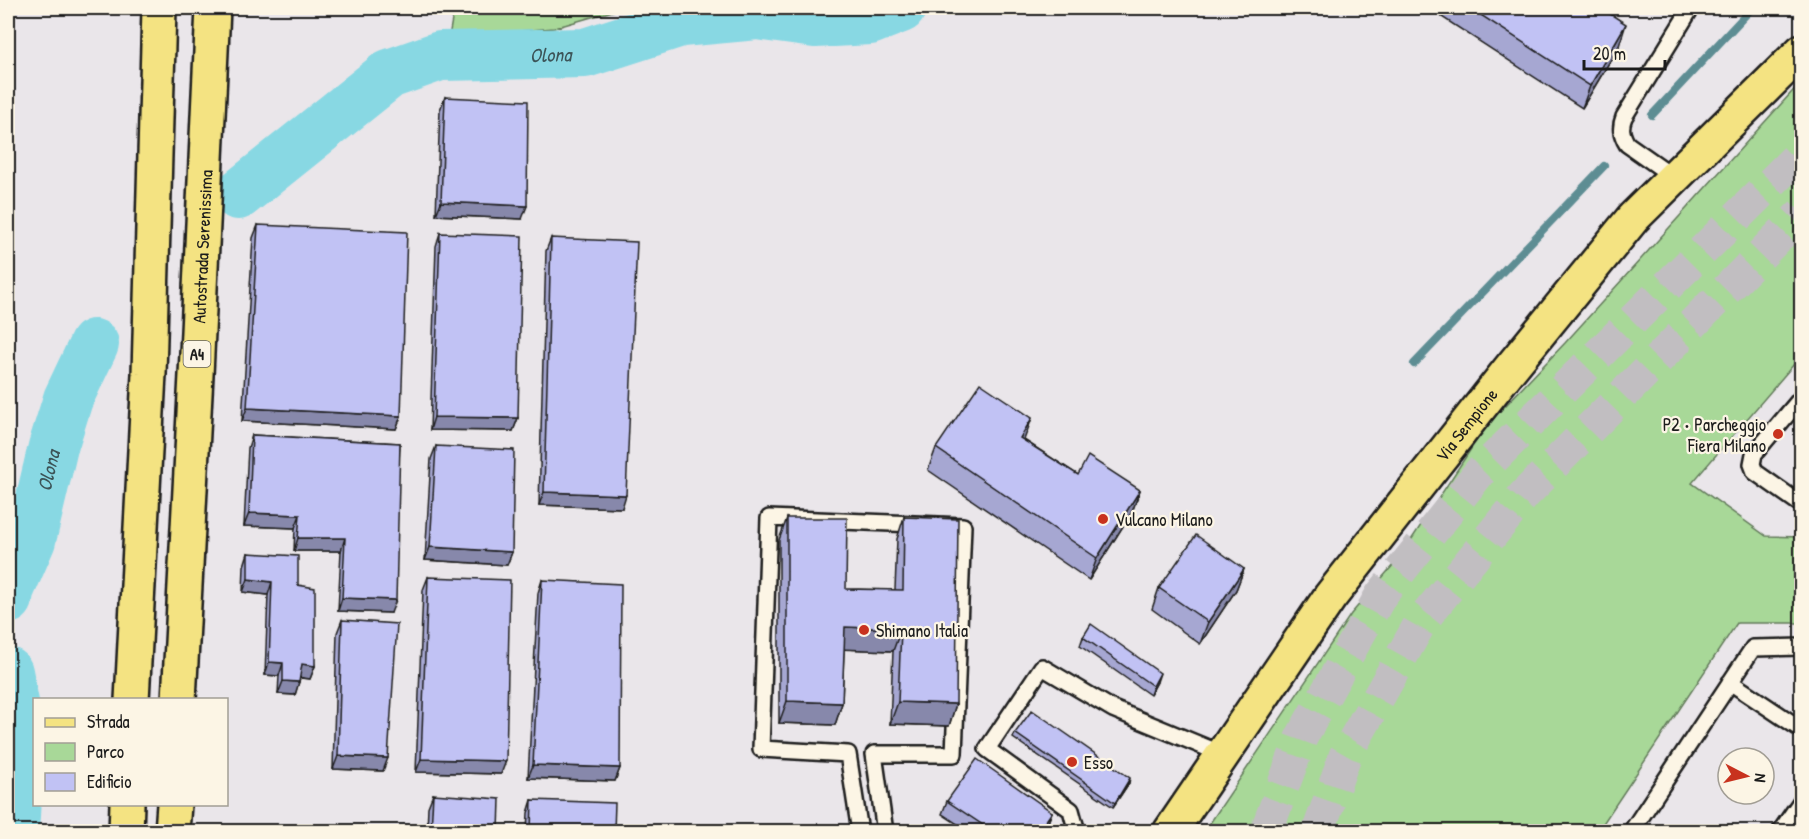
<svg xmlns="http://www.w3.org/2000/svg" width="1809" height="839" font-family="'Patrick Hand',sans-serif">
  <style>
    .green { fill: #a8d898; stroke: #627a5a; stroke-width: 1.5 }
    .lines { fill: none; stroke-linecap: round; stroke-linejoin: round }
    .stream { stroke: #5d8d93; stroke-width: 8 }
    .river { stroke: #88d8e3; stroke-width: 50 }
    .highway-tunnel { stroke: #c1bec1; stroke-width: 33; stroke-dasharray: 33 16; stroke-linecap: butt }
    .lane-casing { stroke: #1c1c1c; stroke-width: 20 }
    .primary-casing { stroke: #1c1c1c; stroke-width: 38 }
    .highway-casing { stroke: #1c1c1c; stroke-width: 38 }
    .lane { stroke: #fcf5e5; stroke-width: 15 }
    .primary { stroke: #f4e382; stroke-width: 33 }
    .highway { stroke: #f4e382; stroke-width: 33 }
    .wall { fill: #a6a7d2; stroke: #1c1c1c; stroke-width: 1.5 }
    .shaded-wall { fill: #8788ab; stroke: #1c1c1c; stroke-width: 1.5 }
    .building { fill: #c1c2f4; stroke: #1c1c1c; stroke-width: 1.5 }
    .poi-dot { fill: #c8321e; stroke: #fcf5e5; stroke-width: 2 }
    .labels { text-anchor: middle; dominant-baseline: central; stroke-width: 4.5; stroke-linejoin: round; paint-order: stroke }
    .shield { fill: #fcf5e5; stroke: #5f5d58; stroke-width: 1.5 }
    .shield-label { font-size: 16px; font-weight: bold; fill: #1c1c1c }
    .street-label { font-size: 18px; fill: #1c1c1c; stroke: #fcf5e5 }
    .poi-label { font-size: 18px; fill: #1c1c1c; stroke: #fcf5e5; text-anchor: start }
    .water-label { font-size: 20px; font-style: italic; fill: #3c5458; stroke: #fcf5e5 }
  </style>
  <rect width="100%" height="100%" fill="#eae6ea"/>
  <filter id="ink" filterUnits="userSpaceOnUse"><feTurbulence type="fractalNoise" baseFrequency=".0167" numOctaves="2"/><feDisplacementMap in="SourceGraphic" scale="12" xChannelSelector="R" yChannelSelector="G"/><feConvolveMatrix kernelMatrix="1 2 1 2 8 2 1 2 1" color-interpolation-filters="sRGB"/></filter>
  <g filter="url(#ink)">
    <!-- green -->
    <path class="green" d="M454,8H623L554,28L449,37Z
      M1801,82V356L1692,483L1766,536L1801,537V623H1737L1598,831L1204,832L1351,614L1400,557L1486,426L1565,343Z"/>
    <g class="lines">
      <!-- stream -->
      <path class="stream" d="M1652,115L1752,8
        M1414,364L1604,166"/>
      <!-- river -->
      <g class="river">
        <path id="s1" d="M238,195L389,74L440,56L585,53L681,22L757,15L815,23L870,20L901,8"/>
        <path id="s2" d="M8,599L9,591L31,540L53,447L68,399L94,344"/>
        <path d="M8,672L20,733L14,832"/>
      </g>
      <!-- highway-tunnel -->
      <path class="highway-tunnel" d="M1266,832L1301,738L1381,595L1479,473L1802,152
        M1318,832L1345,756L1421,622L1524,495L1802,213"/>
      <!-- lane casing -->
      <g class="lane-casing">
        <path id="lane" d="M1674,177L1627,144C1621,134 1620,127 1624,117L1691,8
          M1802,397L1754,454L1752,464L1755,472L1802,505
          M1730,682L1802,730
          M860,832L848,754L761,749L769,518L963,526L954,754H874L885,832
          M1077,832L1071,810L987,749L1042,667L1113,709L1222,754
          M1631,832L1753,648L1802,647
          M1780,832L1802,800"/>
      </g>
      <!-- primary casing -->
      <g class="primary-casing">
        <g id="primary">
          <path id="s3" d="M1170,832L1330,597L1509,370L1633,218L1802,51"/>
        </g>
      </g>
      <!-- highway casing -->
      <g class="highway-casing">
        <g id="highway">
          <path d="M132,700L149,374L159,8"/>
          <path id="s4" d="M179,700L196,375L213,8"/>
          <path d="M126,832L127,804"/>
          <path d="M172,832L174,804"/>
        </g>
      </g>
      <!-- lane -->
      <use href="#lane" class="lane"/>
      <!-- primary -->
      <use href="#primary" class="primary"/>
      <!-- highway -->
      <use href="#highway" class="highway"/>
    </g>
    <!-- wall -->
    <path class="wall" d="M1428,8H1601L1619,46L1582,108Z
      M445,97L522,219L436,215L440,110Z
      M258,225L401,416L396,429L242,421L253,238Z
      M440,233L518,418L513,431L430,430L436,246Z
      M551,238L622,508L539,505L546,251Z
      M252,435L400,443L391,613L338,611L341,551H294L295,528L244,526L248,448Z
      M1024,440L1078,475L1140,490L1132,512L1089,580L928,470L936,448Z
      M436,446L512,552L507,565L425,560L431,459Z
      M904,517L956,704L949,726L890,724L893,651L844,649L842,703L835,725L779,723V540L787,518L846,589L895,590L897,539Z
      M248,553L298,585L315,666L310,679L300,678L295,695L278,694L279,676L265,675L268,595L243,592L244,566Z
      M1244,569L1236,590L1200,644L1152,609L1159,588Z
      M428,577L501,774L416,772L423,590Z
      M542,580L620,768L615,781L528,778L538,593Z
      M342,620L383,771L333,769L337,633Z
      M1083,637L1157,682L1150,695L1080,646Z
      M1015,733L1129,783L1113,807L1013,738Z
      M433,794L499,831H427L428,807Z
      M532,800L614,831H527L528,813Z
      M947,801L1052,812L1047,825L1043,831H968L942,814Z"/>
    <!-- shaded-wall -->
    <path class="shaded-wall" d="M1626,24L1619,46L1582,108L1590,86Z
      M441,202L527,206L522,219L436,215Z
      M247,408L401,416L396,429L242,421Z
      M434,417L518,418L513,431L430,430Z
      M1032,418L1024,440L1012,460L1020,438Z
      M1140,490L1132,512L1089,580L1097,558Z
      M544,492L626,495L622,508L539,505Z
      M249,513L300,515L295,528L244,526Z
      M298,538H345L341,551H294Z
      M430,547L512,552L507,565L425,560Z
      M1244,569L1236,590L1200,644L1208,622Z
      M248,579L272,582L268,595L243,592Z
      M342,598L396,600L391,613L338,611Z
      M845,627L901,629L893,651L837,649Z
      M269,662L283,663L279,676L265,675Z
      M302,664L315,666L310,679L297,677Z
      M1160,673L1157,682L1150,695L1153,686Z
      M283,681L299,682L295,695L278,694Z
      M787,701L842,703L835,725L779,723Z
      M898,702L956,704L949,726L890,724Z
      M338,756L388,758L383,771L333,769Z
      M421,759L506,761L501,774L416,772Z
      M533,765L620,768L615,781L528,778Z
      M1130,778L1129,783L1113,807L1115,803Z
      M1052,812L1047,825L1043,831H1039Z"/>
    <!-- building -->
    <path class="building" d="M1470,8H1601L1626,24L1590,86Z
      M445,97L528,101L527,206L441,202Z
      M258,225L407,232L401,416L247,408Z
      M440,233L522,236L518,418L434,417Z
      M551,238L637,242L626,495L544,492Z
      M980,383L1032,418L1020,438L1078,475L1088,456L1140,490L1097,558L936,448Z
      M252,435L400,443L396,600L342,598L345,538H298L300,515L249,513Z
      M436,446L514,450L512,552L430,547Z
      M904,517L958,519L956,704L898,702L901,629L845,627L842,703L787,701V518H847L846,589L903,590Z
      M1196,535L1244,569L1208,622L1159,588Z
      M248,553L298,556V585L315,588V666L302,664L299,682L283,681V663L269,662L272,582L248,579Z
      M428,577L510,580L506,761L421,759Z
      M542,580L621,584L620,768L533,765Z
      M342,620L397,624L388,758L338,756Z
      M1091,624L1160,673L1153,686L1083,637Z
      M1032,710L1130,778L1115,803L1015,733Z
      M977,759L1052,812L1039,831H992L947,801Z
      M433,794L500,799L499,831H431Z
      M532,800L615,803L614,831H531Z"/>
  </g>
  <!-- markers -->
  <g class="poi-dot">
    <circle cx="1778" cy="434" r="6"/>
    <circle cx="1103" cy="519" r="6"/>
    <circle cx="864" cy="630" r="6"/>
    <circle cx="1072" cy="762" r="6"/>
  </g>
  <g class="labels">
    <!-- shield labels -->
    <rect class="shield" x="183.5" y="341" width="27" height="26" rx="4.5"/>
    <g class="shield-label">
      <text x="197" y="354">A4</text>
    </g>
    <!-- street labels -->
    <g class="street-label">
      <text stroke="none"><textPath href="#s4" startOffset="454">Autostrada Serenissima</textPath></text>
      <text stroke="none"><textPath href="#s3" startOffset="504">Via Sempione</textPath></text>
    </g>
    <!-- poi labels -->
    <g class="poi-label">
      <text x="1766" y="424" text-anchor="end">P2 • Parcheggio<tspan x="1766" dy="21">Fiera Milano</tspan></text>
      <text x="1115" y="519">Vulcano Milano</text>
      <text x="876" y="630">Shimano Italia</text>
      <text x="1084" y="762">Esso</text>
    </g>
    <!-- water labels -->
    <g class="water-label">
      <text stroke="none"><textPath href="#s1" startOffset="358">Olona</textPath></text>
      <text stroke="none"><textPath href="#s2" startOffset="135">Olona</textPath></text>
    </g>
  </g>
  <!-- margin -->
  <rect width="1809" height="839" fill="none" stroke="#fcf5e5" stroke-width="30"/>
  <rect x="15" y="15" width="1779" height="809" fill="none" stroke="#1c1c1c" stroke-width="2" filter="url(#ink)"/>
  <!-- legend -->
  <rect x="33" y="698" width="195" height="108" fill="#fcf5e5" stroke="#a29e95" stroke-width="1.5"/>
  <rect x="45" y="718" width="30" height="9" fill="#f4e382" stroke="#a29e95" stroke-width="1.5"/>
  <text x="87" y="728" font-size="18" fill="#1c1c1c">Strada</text>
  <rect x="45" y="743" width="30" height="18" fill="#a8d898" stroke="#a29e95" stroke-width="1.5"/>
  <text x="87" y="758" font-size="18" fill="#1c1c1c">Parco</text>
  <rect x="45" y="773" width="30" height="18" fill="#c1c2f4" stroke="#a29e95" stroke-width="1.5"/>
  <text x="87" y="788" font-size="18" fill="#1c1c1c">Edificio</text>
  <!-- north arrow -->
  <g transform="translate(1746 776) rotate(97)"><circle r="28" fill="#fcf5e5" stroke="#a29e95" stroke-width="1.5"/>
  <path d="M0-4.5L10 22L0 15L-10 22Z" fill="#c8321e"/>
  <text y="-9" font-size="16" font-weight="bold" text-anchor="middle" fill="#1c1c1c">N</text>
  </g>
  <!-- scale -->
  <path d="M1584 60v9h81v-9" fill="none" stroke="#1c1c1c" stroke-width="3"/>
  <text x="1593" y="60" font-size="18" fill="#1c1c1c" stroke="#fcf5e5" stroke-width="4.5" paint-order="stroke">20 m</text>
</svg>
